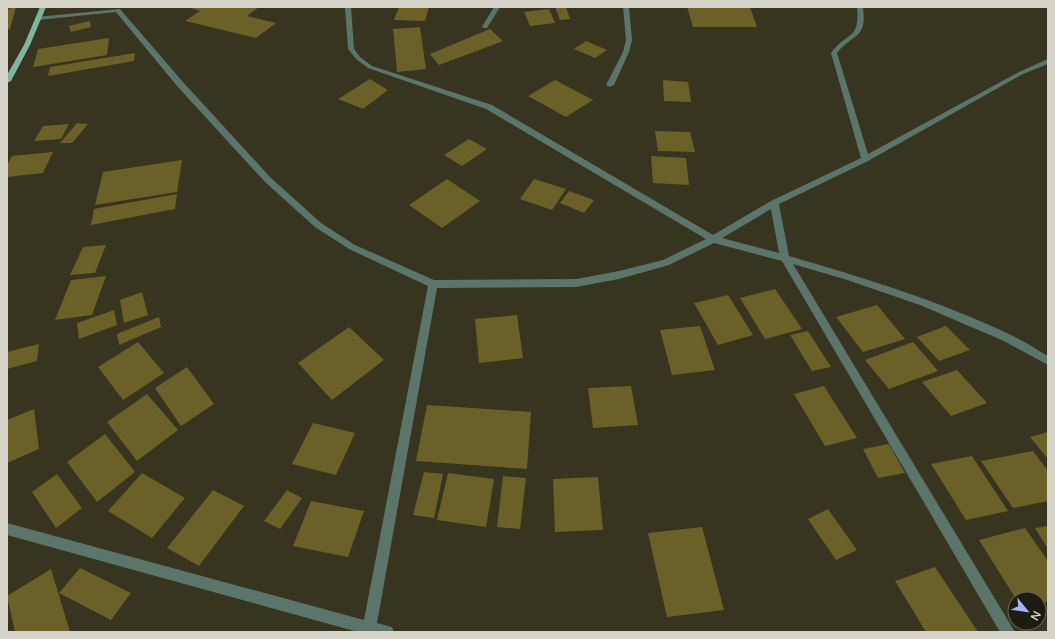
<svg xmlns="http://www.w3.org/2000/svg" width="1055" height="639" font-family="'Varela Round',sans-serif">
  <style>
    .building { fill: #6b6128 }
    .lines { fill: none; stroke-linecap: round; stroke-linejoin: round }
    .minor { fill: #5b756a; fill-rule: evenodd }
    .major { fill: #7fb59e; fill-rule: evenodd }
  </style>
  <rect width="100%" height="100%" fill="#37341f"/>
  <!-- building -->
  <path class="building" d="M16,7L10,29H7V9Z
    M188,7H259L247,16L276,23L256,38L185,21L200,11Z
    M399,7H429L425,21L394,20Z
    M555,7H566L570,19L560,20Z
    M687,7H750L757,27H693Z
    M549,9L555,23L530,26L524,12Z
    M90,21L91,27L71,32L69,26Z
    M420,27L426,69L397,72L393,29Z
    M490,29L503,41L439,65L430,54Z
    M109,38L107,55L33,67L38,49Z
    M586,41L607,50L595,58L574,49Z
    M135,53L134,61L48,76L50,67Z
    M370,79L388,90L363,109L338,99Z
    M555,80L593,100L566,117L528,96Z
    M663,80L688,82L691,102L664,101Z
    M77,123L88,124L72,143H60Z
    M69,124L61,139L34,141L43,126Z
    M655,131L690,132L695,152L658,151Z
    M469,139L487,149L462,166L444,155Z
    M53,152L43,173L7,177V165L12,156Z
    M651,156L686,158L689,185L653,183Z
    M182,160L177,192L95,205L103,172Z
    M447,179L480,201L442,228L409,205Z
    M534,179L566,189L552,210L520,199Z
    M569,191L594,200L584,213L560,203Z
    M177,194L175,209L91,225L94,209Z
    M106,245L95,273L70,275L83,247Z
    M106,276L92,315L55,320L71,280Z
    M775,289L802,329L765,339L740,298Z
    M142,292L148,315L124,323L120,300Z
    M728,295L753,335L718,345L694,303Z
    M877,305L905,339L863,352L836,317Z
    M114,310L117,325L79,339L77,323Z
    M517,315L523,358L479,363L475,319Z
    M159,317L161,327L119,345L117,334Z
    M700,326L715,370L672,375L660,330Z
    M946,326L970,350L939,361L917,337Z
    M349,327L384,360L332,400L298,363Z
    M808,331L831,367L812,371L790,335Z
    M138,342L164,373L123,400L98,367Z
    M913,342L938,371L889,389L865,360Z
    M39,344L37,361L7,369V352Z
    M187,367L214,404L181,426L155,388Z
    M957,370L987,403L951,416L922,382Z
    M631,386L638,425L593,428L588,388Z
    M824,386L857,438L825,446L794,394Z
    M147,394L178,430L137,461L107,422Z
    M427,405L531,412L527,469L416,461Z
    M34,409L39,449L7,463V420Z
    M313,423L355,433L336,475L292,464Z
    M1048,432V459L1030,437Z
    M105,434L135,472L97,502L67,462Z
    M889,444L905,473L878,478L863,449Z
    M1033,451L1048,471V501L1013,508L981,461Z
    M972,456L1008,511L966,520L931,464Z
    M424,472L443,474L434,518L413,515Z
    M142,473L185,498L152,538L108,511Z
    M448,473L494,479L486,527L437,520Z
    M57,474L82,508L56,528L32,492Z
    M503,476L526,478L520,529L497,527Z
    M598,477L603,530L555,532L553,479Z
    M213,490L244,506L199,566L167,548Z
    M287,490L302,498L280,529L264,521Z
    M311,501L364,511L348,557L293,546Z
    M828,509L857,550L836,560L808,519Z
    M1048,526V549L1035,528Z
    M702,527L724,610L667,617L648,533Z
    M1025,528L1048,561V602L1039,604V599H1016L979,540Z
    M935,567L978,632H926L895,581Z
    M80,568L131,593L111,620L59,593Z
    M51,569L70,632H15L7,596Z"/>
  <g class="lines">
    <!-- minor -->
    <path class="minor" d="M345,7H351L354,49L360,57L372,66L492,105L713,235L771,201L861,158L831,53C847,31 860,41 857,7H863C867,40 854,32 837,53L868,154L1019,72L1048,59V64L1023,74L868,161L779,204L789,256C864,278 940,301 1011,335C1024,341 1036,349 1048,356V365L1004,341L920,305L844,279L793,264L1015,632H1000L782,261L714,243L669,265L619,279L576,287L437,288L377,623L392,627L394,632H358L7,535V523L364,620L428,286L349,249L315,227L265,182L177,86L116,12L38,20L35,18L36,17L120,9L183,82L271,178L321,223L355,245L434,280L576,279L619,271L663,260L706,239L486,109L368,68L356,59L348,49ZM771,209L779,253L722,238Z
      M494,7H500L487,28H483L482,27Z
      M623,7H629L632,40L629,52L614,85L610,87L606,85L623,52L626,40Z"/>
    <!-- major -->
    <path class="major" d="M40,7H46L30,45L11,81L7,83V75L24,45Z"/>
  </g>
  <!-- border -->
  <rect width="1055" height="639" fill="none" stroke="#d6d4c8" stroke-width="16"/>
  <!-- north arrow -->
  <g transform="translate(1027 611) rotate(119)"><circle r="19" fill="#1d1b12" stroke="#67655b"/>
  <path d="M0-3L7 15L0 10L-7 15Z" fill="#a8b0fc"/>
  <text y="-6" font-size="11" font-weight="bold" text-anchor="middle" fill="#d6d4c8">N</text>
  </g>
</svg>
